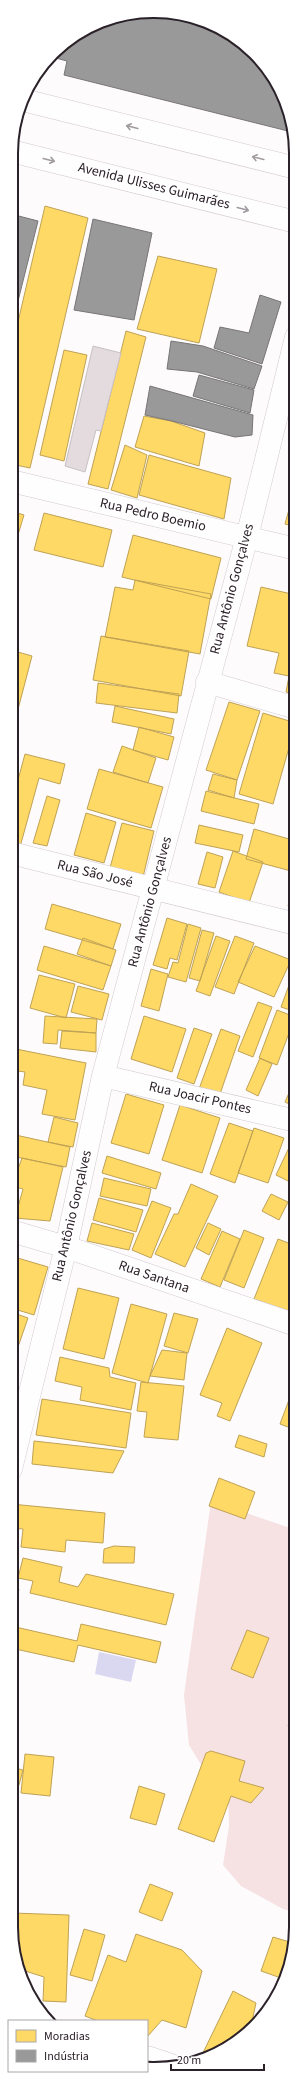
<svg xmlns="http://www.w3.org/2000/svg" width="307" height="2080" font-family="'Source Sans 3',sans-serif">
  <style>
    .green { fill: #f6e1e3 }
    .water { fill: #dad8f0 }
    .homes { fill: #ffd966; stroke: #bfa254 }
    .industry { fill: #999; stroke: #787577 }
    .building { fill: #e3dbde; stroke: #c8c1c4 }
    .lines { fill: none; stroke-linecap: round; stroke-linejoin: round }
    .street-casing { stroke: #d1cbd0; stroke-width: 23 }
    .primary-casing { stroke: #d1cbd0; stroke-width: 23 }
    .street { stroke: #fffeff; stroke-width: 22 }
    .primary { stroke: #fffeff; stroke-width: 22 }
    .oneway { stroke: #a09b9f }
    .labels { text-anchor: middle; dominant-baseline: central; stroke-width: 4; stroke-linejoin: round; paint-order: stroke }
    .street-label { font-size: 14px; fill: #2b2129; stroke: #fff }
    .rim { fill: none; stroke: #2b2129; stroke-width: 2 }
  </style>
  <rect width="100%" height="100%" fill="#fefbfd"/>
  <!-- green -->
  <path class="green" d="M211,1501L296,1530V1913L283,1909L241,1886L223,1865L229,1826L228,1791L205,1771L189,1745L184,1695Z"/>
  <!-- water -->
  <path class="water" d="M99,1652L136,1660L131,1682L95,1674Z"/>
  <!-- homes -->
  <path class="homes" d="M45,206L88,218L30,468L11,464V352Z
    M158,256L217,269L199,343L137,329Z
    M11,304L17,305L11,334Z
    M126,331L146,337L108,489L88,484Z
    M64,350L87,355L64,461L40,455Z
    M144,416L171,421L205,433L199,466L135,447Z
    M125,445L147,455L137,498L111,490Z
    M149,455L231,478L224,519L139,495Z
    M296,484V527L285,524Z
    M11,511L24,515L11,558Z
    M44,513L112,530L103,567L34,550Z
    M133,535L221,558L211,599L122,577Z
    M135,580L211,594L200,654L105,637L115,587L133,590Z
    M261,587L296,595V694L286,692L289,676L274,673L279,653L247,646Z
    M101,636L189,651L181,696L93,680Z
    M11,650L32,656L11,736Z
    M98,683L179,694L177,713L96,703Z
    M229,702L260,711L237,780L206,770Z
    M115,706L174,719L171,734L112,722Z
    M263,713L296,723L273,804L239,794Z
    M139,727L174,737L168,760L133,750Z
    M122,746L156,758L148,783L113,772Z
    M25,754L65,764L60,784L39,778L20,847L11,845V806Z
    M99,769L163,787L151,828L87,809Z
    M213,774L237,780L234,798L208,790Z
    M206,791L259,804L254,824L201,811Z
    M47,796L60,800L47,846L33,843Z
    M86,813L116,822L104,863L74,855Z
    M122,823L154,831L143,877L110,868Z
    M199,825L243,835L239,852L195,843Z
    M254,829L296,841V857L291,871L246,859Z
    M233,851L263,862L249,903L219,892Z
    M207,852L223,857L215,888L198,884Z
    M296,880V908L288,906Z
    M52,904L121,924L113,949L45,929Z
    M167,918L187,924L177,960L170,958L167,969L153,965Z
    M188,924L201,928L186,982L168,977L173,962L178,963Z
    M202,930L214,933L200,981L189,978Z
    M216,936L230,941L210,996L196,991Z
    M235,936L254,943L234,994L215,987Z
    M83,938L116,950L111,966L77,954Z
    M44,946L111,966L103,990L37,970Z
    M255,946L291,960L274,997L238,982Z
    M296,966V1012L281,1007Z
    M151,969L168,974L159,1011L141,1006Z
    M39,975L75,984L66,1018L30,1008Z
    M78,986L109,994L102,1020L71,1012Z
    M258,1002L272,1007L253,1057L238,1051Z
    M277,1010L295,1017L277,1065L259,1058Z
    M45,1016L97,1019L96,1033L58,1030L57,1044L43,1043Z
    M144,1016L186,1029L172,1072L131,1059Z
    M194,1028L212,1034L194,1084L177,1078Z
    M221,1029L240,1036L219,1097L199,1089Z
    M62,1031L96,1033V1052L60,1048Z
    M11,1048L86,1063L75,1120L42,1114L47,1090L23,1085L25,1072L11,1070Z
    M260,1058L272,1064L258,1096L246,1090Z
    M296,1077V1107L285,1102Z
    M126,1094L164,1105L149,1154L111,1143Z
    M180,1105L220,1118L202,1173L162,1160Z
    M54,1117L78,1123L73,1147L48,1142Z
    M229,1123L253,1131L235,1183L210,1174Z
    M254,1128L284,1138L268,1183L238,1173Z
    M11,1134L70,1147L66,1167L11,1156Z
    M295,1135H296V1185L276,1175Z
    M107,1156L161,1173L156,1189L102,1173Z
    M22,1158L63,1167L50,1221L15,1218L23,1189L12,1186Z
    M104,1178L151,1189L147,1206L100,1196Z
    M191,1184L218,1196L185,1267L155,1254L174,1214H178Z
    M271,1194L288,1202L279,1220L262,1211Z
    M99,1198L143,1210L136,1232L93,1220Z
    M152,1201L171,1208L151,1258L132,1250Z
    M92,1223L134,1234L129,1250L87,1241Z
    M208,1223L221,1229L209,1255L196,1248Z
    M244,1230L264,1238L244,1288L224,1280Z
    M222,1231L240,1239L220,1287L201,1279Z
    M278,1239L296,1246V1296L289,1312L254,1299Z
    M11,1256L48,1267L34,1315L11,1308Z
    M78,1288L119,1298L104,1359L63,1349Z
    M131,1304L167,1314L148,1383L112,1373Z
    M11,1312L28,1318L18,1347L11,1345Z
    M174,1313L198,1319L188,1353L164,1346Z
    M227,1328L262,1343L230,1421L217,1416L222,1403L200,1395Z
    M11,1346L16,1347L12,1364H11Z
    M162,1350L187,1353L184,1380L150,1376Z
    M60,1357L109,1368L110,1377L136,1383L131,1410L80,1400L82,1387L55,1381Z
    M296,1381V1430L280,1424Z
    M141,1382L184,1386L178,1440L144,1437L147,1412L137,1411Z
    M42,1399L131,1413L126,1448L36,1435Z
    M239,1435L267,1444L264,1457L235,1447Z
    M34,1441L124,1451L113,1473L32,1464Z
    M219,1478L255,1492L245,1519L209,1506Z
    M11,1504L105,1513L103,1543L66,1540L65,1552L21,1547L23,1529L11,1528Z
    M114,1546L135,1547L134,1563H103L104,1549Z
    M23,1558L62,1567L59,1582L78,1587L86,1574L174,1594L166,1625L30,1593L33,1581L18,1578Z
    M11,1587L19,1589L11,1622Z
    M81,1624L161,1642L156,1663L78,1645L74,1662L11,1648V1626L77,1641Z
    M247,1630L269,1638L253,1678L231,1669Z
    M296,1705V1729L288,1726Z
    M211,1751L245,1761L239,1781L264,1788L251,1803L231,1796L214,1842L178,1829L206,1753Z
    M25,1754L54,1757L50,1796L21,1793Z
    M11,1767L23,1770L19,1785L14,1792L11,1791Z
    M139,1786L165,1794L156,1825L130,1818Z
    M150,1884L173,1893L162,1921L139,1912Z
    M13,1913L69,1915L66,2002L43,2001L44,1977L19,1969L11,1926Z
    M84,1929L105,1935L92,1981L70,1975Z
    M136,1934L182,1950L202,1971L186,2028L162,2020L147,2037V2021H98L85,2016L108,1955L126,1962Z
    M273,1937L293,1943L281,1978L261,1971Z
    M233,1991L256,2003L250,2031L202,2060L200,2059Z"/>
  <!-- industry -->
  <path class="industry" d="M163,11L216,26L254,53L281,91L292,132L64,75L67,61L52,57L60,46L108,18Z
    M11,214L38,221L17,305L11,303Z
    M93,219L152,233L134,320L74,310Z
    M260,295L281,302L262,364L214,348L220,327L249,333Z
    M171,341L203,346L262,366L254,389L197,372L167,369Z
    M199,375L254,390L250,413L193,396Z
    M150,386L253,415L252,435L235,437L172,421L145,415Z"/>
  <!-- building -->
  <path class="building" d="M93,346L121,353L101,431L96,430L85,472L65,466Z"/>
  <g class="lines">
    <!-- street casing -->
    <g class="street-casing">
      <path id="street" d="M11,481L296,549
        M207,682L296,708
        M11,853L296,924
        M103,1076L296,1121
        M11,1231L66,1247L296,1325
        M11,1469L66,1247L103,1076L247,537L296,337
        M147,2057L171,2065"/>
    </g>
    <!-- primary casing -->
    <g class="primary-casing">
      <path id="primary" d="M23,100L296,168
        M11,151L296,222"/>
    </g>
    <!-- street -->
    <use href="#street" class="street"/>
    <!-- primary -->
    <use href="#primary" class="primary"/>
  </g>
  <!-- one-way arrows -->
  <defs><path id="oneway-shaft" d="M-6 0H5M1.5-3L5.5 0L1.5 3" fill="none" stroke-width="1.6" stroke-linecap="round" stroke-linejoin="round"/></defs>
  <g class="oneway">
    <use href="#oneway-shaft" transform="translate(132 127) rotate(-166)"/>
    <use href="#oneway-shaft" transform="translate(258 158) rotate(-166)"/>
    <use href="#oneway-shaft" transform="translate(49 160) rotate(14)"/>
    <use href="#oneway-shaft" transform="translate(243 209) rotate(15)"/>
  </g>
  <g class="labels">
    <!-- street labels -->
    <g class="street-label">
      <text transform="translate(154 186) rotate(14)">Avenida Ulisses Guimarães</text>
      <text transform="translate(153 515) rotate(13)">Rua Pedro Boemio</text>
      <text transform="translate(232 589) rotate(-75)">Rua Antônio Gonçalves</text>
      <text transform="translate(95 874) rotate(14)">Rua São José</text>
      <text transform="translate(150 902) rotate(-75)">Rua Antônio Gonçalves</text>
      <text transform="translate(200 1098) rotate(13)">Rua Joacir Pontes</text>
      <text transform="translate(72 1216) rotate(-77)">Rua Antônio Gonçalves</text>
      <text transform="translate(154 1277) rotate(19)">Rua Santana</text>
    </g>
  </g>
  <!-- crop -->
  <path d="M0 0H307V2080H0ZM153 18H154A135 135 0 0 1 289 153V1927A135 135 0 0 1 154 2062H153A135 135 0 0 1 18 1927V153A135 135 0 0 1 153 18Z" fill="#fff" fill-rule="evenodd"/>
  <path class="rim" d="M153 18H154A135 135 0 0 1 289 153V1927A135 135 0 0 1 154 2062H153A135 135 0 0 1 18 1927V153A135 135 0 0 1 153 18Z"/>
  <!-- legend -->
  <rect x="8" y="2020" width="140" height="52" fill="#ffffff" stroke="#aaa6a9"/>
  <rect x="16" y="2030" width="20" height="12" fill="#ffd966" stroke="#aaa6a9"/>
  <text x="44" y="2040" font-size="12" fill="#2b2129">Moradias</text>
  <rect x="16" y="2050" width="20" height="12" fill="#999999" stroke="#aaa6a9"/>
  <text x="44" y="2060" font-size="12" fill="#2b2129">Indústria</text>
  <!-- scale -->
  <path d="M171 2064v6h93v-6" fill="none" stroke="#2b2129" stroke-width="2"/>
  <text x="177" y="2064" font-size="12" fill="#2b2129" stroke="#ffffff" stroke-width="3" paint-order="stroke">20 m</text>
</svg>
